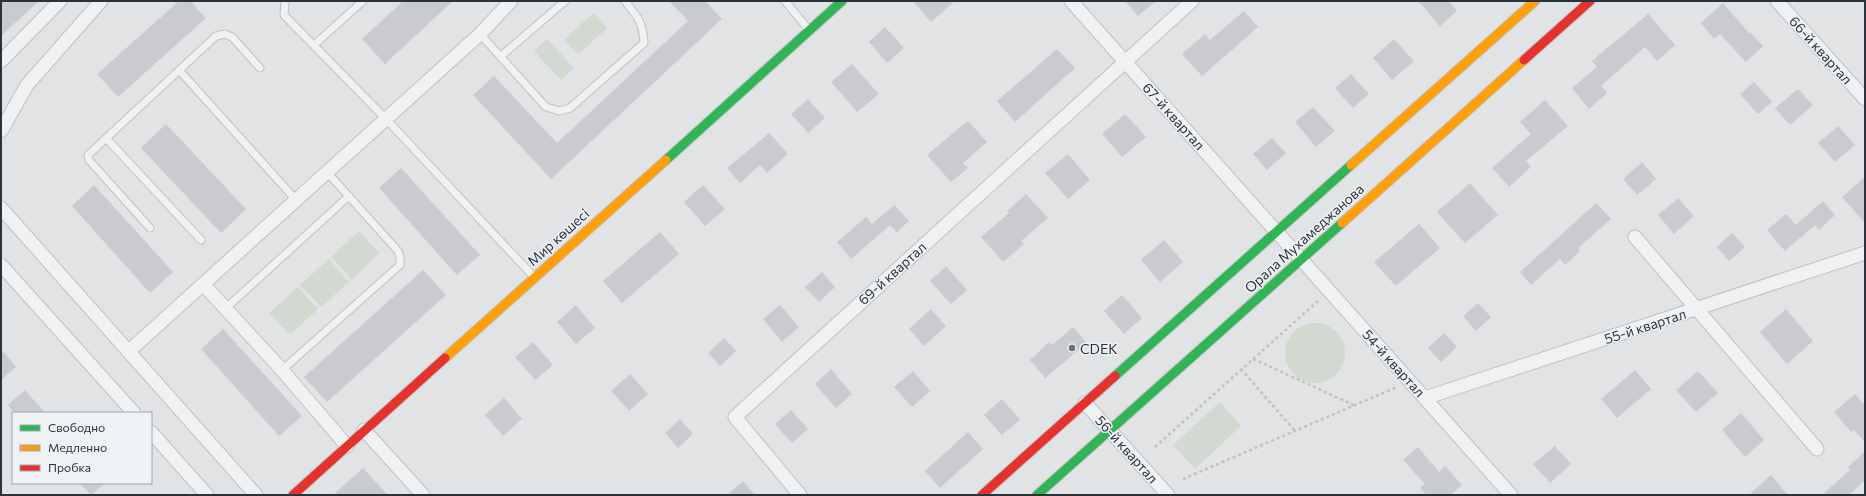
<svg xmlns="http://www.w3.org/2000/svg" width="1866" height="496" font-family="Commissioner,sans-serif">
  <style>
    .green { fill: #d3d9d1 }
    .building { fill: #c9cbce }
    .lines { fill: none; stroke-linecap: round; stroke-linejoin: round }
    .lane-casing { stroke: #bfc1c3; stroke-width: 9 }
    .street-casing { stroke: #bfc1c3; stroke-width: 15 }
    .fast-casing { stroke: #bfc1c3; stroke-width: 11 }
    .slow-casing { stroke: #bfc1c3; stroke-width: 11 }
    .jam-casing { stroke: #bfc1c3; stroke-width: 11 }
    .path { stroke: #bfc2c4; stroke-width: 2.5; stroke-dasharray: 3 3; stroke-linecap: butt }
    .lane { stroke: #f0f1f3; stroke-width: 7 }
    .street { stroke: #f0f1f3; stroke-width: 13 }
    .fast { stroke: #30b455; stroke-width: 9 }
    .slow { stroke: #ff9f0a; stroke-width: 9 }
    .jam { stroke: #e5322d; stroke-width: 9 }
    .poi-dot { fill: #697178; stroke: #eff2f5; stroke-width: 1.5 }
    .labels { text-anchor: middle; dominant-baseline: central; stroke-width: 3; stroke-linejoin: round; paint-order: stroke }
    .street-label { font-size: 14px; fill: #29333d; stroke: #eff2f5 }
    .poi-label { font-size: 14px; fill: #29333d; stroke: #eff2f5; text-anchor: start }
  </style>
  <rect width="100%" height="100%" fill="#e1e3e5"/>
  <!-- green -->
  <path class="green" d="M593,13L607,28L578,55L564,40Z
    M547,39L574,68L561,80L534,51Z
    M359,231L379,253L352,280L331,257Z
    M329,259L349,282L321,307L300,285Z
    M298,287L318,309L290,335L269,313Z
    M1285 353a30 30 0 1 1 60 0a30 30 0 1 1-60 0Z
    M1220,402L1241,426L1195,469L1173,445Z"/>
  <!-- building -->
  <path class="building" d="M1,1H39L1,36Z
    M179,1H190L206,18L118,97L97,74Z
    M403,1H453L385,64L362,39Z
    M669,1H705L722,19L551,179L473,95L494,76L557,143L688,21Z
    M913,1H955L931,22Z
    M1125,1H1156L1138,16Z
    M1418,1H1449L1457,11L1440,26Z
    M1723,3L1749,33L1750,32L1763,46L1746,62L1720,34L1714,39L1701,23Z
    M1244,11L1258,27L1202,76L1182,54L1205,34L1210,40Z
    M1648,14L1675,45L1657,61L1645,47L1601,86L1607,93L1589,109L1572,88L1597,67L1592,61Z
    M885,27L904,48L887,63L869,42Z
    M1394,39L1414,61L1392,80L1373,58Z
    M1057,49L1075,68L1015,122L997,101Z
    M852,64L879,94L857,112L831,82Z
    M1351,74L1369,94L1353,108L1335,88Z
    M1754,82L1772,102L1758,114L1740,94Z
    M1798,89L1813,105L1790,125L1775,108Z
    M808,99L825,118L808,133L791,114Z
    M1545,100L1568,126L1526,161L1531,167L1509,187L1492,168L1531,134L1520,122Z
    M1313,107L1335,131L1316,147L1295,122Z
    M1125,114L1146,137L1122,157L1102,134Z
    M968,121L987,142L963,163L968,168L951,182L927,155Z
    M166,124L246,209L221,233L141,148Z
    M1838,126L1855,145L1835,162L1818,143Z
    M769,133L788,154L767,173L760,165L740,183L727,168Z
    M1272,138L1286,153L1267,170L1253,154Z
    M1068,154L1090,180L1068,199L1045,173Z
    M1642,162L1656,179L1637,195L1623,179Z
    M401,168L480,255L457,275L379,188Z
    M1865,177V223L1842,197Z
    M1470,183L1498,215L1465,243L1437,212Z
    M94,185L173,272L150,293L72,206Z
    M703,185L725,209L705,226L684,202Z
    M1026,194L1048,218L1021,241L1024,244L1003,262L981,237L1009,213L1007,211Z
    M1678,198L1694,216L1674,234L1658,215Z
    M1823,201L1835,215L1819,230L1815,225L1785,251L1767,230L1786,214L1796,225Z
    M1596,203L1611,219L1578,248L1580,251L1565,265L1560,259L1531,285L1520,272Z
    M894,205L909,221L897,232L890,225L851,259L837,242L866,217L872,224Z
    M1419,224L1440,248L1396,286L1374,262Z
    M660,232L679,254L622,303L603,281Z
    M1732,233L1745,247L1729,261L1717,247Z
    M1164,240L1183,262L1160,282L1141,260Z
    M946,266L967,290L951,304L930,281Z
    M423,270L446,295L327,402L304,377Z
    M822,272L835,287L819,302L805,287Z
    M1122,295L1142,318L1124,334L1104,311Z
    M1478,303L1491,317L1476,331L1463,316Z
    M576,305L595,328L576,344L557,322Z
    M780,305L799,327L782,342L763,319Z
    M931,309L946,326L924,346L909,329Z
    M1786,309L1813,341L1787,364L1760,332Z
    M1073,327L1087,343L1045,378L1030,360L1049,342L1052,345Z
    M223,329L302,416L279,436L201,349Z
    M1444,333L1457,347L1441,362L1428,348Z
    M724,338L736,351L720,366L708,353Z
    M533,342L553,365L535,380L515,357Z
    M1,349L16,367L1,380Z
    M831,369L852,394L836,408L815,384Z
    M1635,370L1651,389L1617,418L1601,399Z
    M913,371L930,391L912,407L894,387Z
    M1698,371L1718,393L1696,412L1676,390Z
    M630,374L648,394L629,411L611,391Z
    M25,390L45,413H15L8,405Z
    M1855,394L1865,405V442L1854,430L1851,432L1834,412Z
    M504,398L522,419L503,436L485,415Z
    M1002,399L1020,420L1002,435L984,415Z
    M791,410L808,429L792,443L775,424Z
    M1741,413L1764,440L1745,457L1722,430Z
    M680,419L693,434L678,448L665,433Z
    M968,432L983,449L940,488L925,471Z
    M1555,446L1571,464L1550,483L1533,464Z
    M1418,447L1439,472L1445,466L1462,485L1450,495H1426L1420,488L1425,484L1403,460Z
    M1865,451V480L1849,495H1822L1850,470L1848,467Z
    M363,468L388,495H333Z
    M1771,475L1788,495H1749Z
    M743,481L755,495H727Z
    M79,483H105L91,495Z"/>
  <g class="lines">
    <!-- lane casing -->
    <g class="lane-casing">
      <path id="lane" d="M285,1L284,15L386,119L534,277
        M785,1L809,30
        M480,34L546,107L559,111L570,108L644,43C643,22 637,16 625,1
        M314,45L363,1
        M500,57L565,1
        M179,70L296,200
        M106,138L201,240
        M150,228L89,160L88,155L216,36L225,34L232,37L260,68
        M225,309L349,196
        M282,370L400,265V258L398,251L327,172"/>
    </g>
    <!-- street casing -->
    <g class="street-casing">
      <path id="street" d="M1071,1L1511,495
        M1777,1L1865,99
        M1,61L60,1
        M1,131L27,85L101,1
        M1,208L256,495
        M1635,237L1817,449
        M1,265L134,413
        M203,284L282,370L347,446
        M129,351L480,34L511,1
        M1425,398L1865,253
        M1085,403L1168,495
        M364,430L423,495
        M151,432L207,495
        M800,495L735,417L1192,1"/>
    </g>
    <!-- fast casing -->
    <g class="fast-casing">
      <path id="fast" d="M666,160L842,1
        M1115,376L1351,165
        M1037,495L1342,223"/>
    </g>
    <!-- slow casing -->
    <g class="slow-casing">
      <path id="slow" d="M1351,165L1535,1
        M1342,223L1524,60
        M445,358L666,160"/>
    </g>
    <!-- jam casing -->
    <g class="jam-casing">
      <path id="jam" d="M1524,60L1590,1
        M293,495L445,358
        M982,495L1115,376"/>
    </g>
    <!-- path -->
    <path class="path" d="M1253,359L1354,405
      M1241,369L1295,431
      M1155,447L1319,300
      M1183,479L1397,387"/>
    <!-- lane -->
    <use href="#lane" class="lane"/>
    <!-- street -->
    <use href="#street" class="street"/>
    <!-- fast -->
    <use href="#fast" class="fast"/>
    <!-- slow -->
    <use href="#slow" class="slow"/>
    <!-- jam -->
    <use href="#jam" class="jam"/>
  </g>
  <!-- markers -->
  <circle class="poi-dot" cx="1072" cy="348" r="4"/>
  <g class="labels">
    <!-- street labels -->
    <g class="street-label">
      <text transform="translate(1821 50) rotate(48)">66-й квартал</text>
      <text transform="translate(1174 116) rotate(48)">67-й квартал</text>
      <text transform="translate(558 237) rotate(-42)">Мир көшесі</text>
      <text transform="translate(1304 238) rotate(-42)">Орала Мухамеджанова</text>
      <text transform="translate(892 273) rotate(-42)">69-й квартал</text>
      <text transform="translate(1645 326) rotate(-18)">55-й квартал</text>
      <text transform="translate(1394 363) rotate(48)">54-й квартал</text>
      <text transform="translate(1127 449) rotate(48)">56-й квартал</text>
    </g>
    <!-- poi labels -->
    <g class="poi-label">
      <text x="1080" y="348">CDEK</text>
    </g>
  </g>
  <!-- border -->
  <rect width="1866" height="496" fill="none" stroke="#29333d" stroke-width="4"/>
  <!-- legend -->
  <rect x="12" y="412" width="140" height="72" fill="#eff2f5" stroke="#a0a6ab"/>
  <rect x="20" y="425" width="20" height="6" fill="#30b455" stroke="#a0a6ab"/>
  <text x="48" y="432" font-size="12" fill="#29333d">Свободно</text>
  <rect x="20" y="445" width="20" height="6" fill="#ff9f0a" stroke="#a0a6ab"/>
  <text x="48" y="452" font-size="12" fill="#29333d">Медленно</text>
  <rect x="20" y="465" width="20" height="6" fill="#e5322d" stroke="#a0a6ab"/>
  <text x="48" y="472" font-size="12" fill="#29333d">Пробка</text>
</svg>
